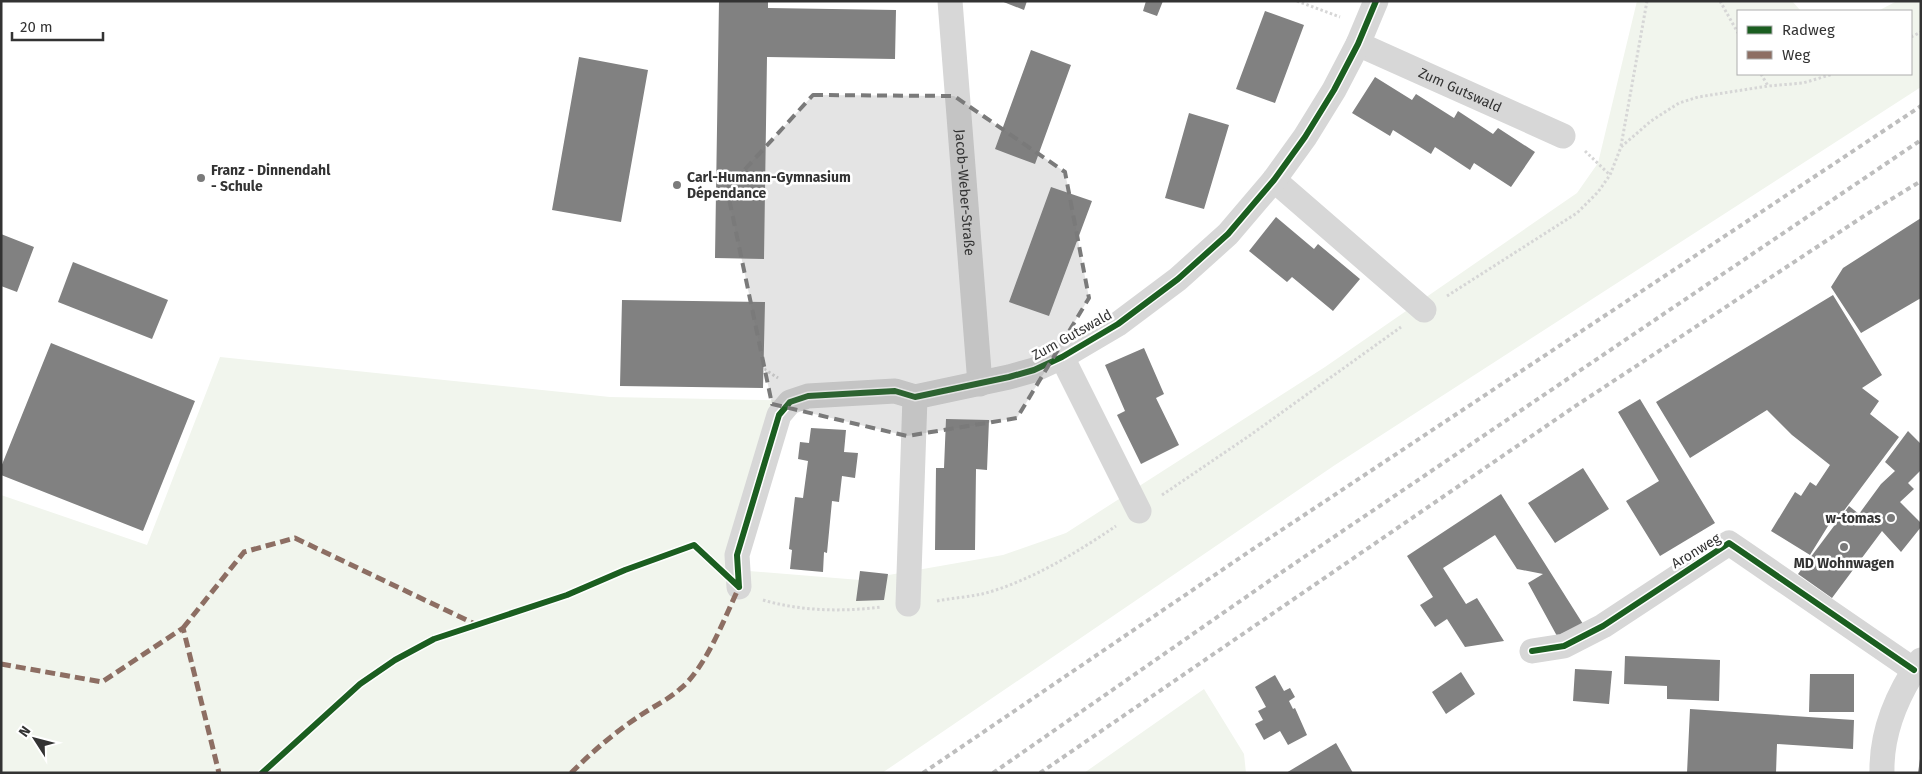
<svg xmlns="http://www.w3.org/2000/svg" width="1922" height="774" font-family="'Fira Sans',sans-serif">
  <style>
    .green { fill: #f1f5ed }
    .building { fill: #818181 }
    .lines { fill: none; stroke-linecap: round; stroke-linejoin: round }
    .path { stroke: #d6d6d6; stroke-width: 3; stroke-dasharray: 2.5 2.5; stroke-linecap: butt }
    .minor { stroke: #d7d7d7; stroke-width: 25 }
    .rail { stroke: #bebebe; stroke-width: 4; stroke-dasharray: 5 4; stroke-linecap: butt }
    .quiet { stroke: #8d6e63; stroke-width: 5; stroke-dasharray: 10 5; stroke-linecap: butt }
    .cycleway-casing { stroke: #fff; stroke-width: 9 }
    .cycleway { stroke: #1b5e20; stroke-width: 6 }
    .marked { fill: #7a7a7a; fill-opacity: 0.2; stroke: #7a7a7a; stroke-width: 4; stroke-dasharray: 10 6; stroke-linejoin: round }
    .poi-dot { fill: #7a7a7a; stroke: #fff; stroke-width: 2 }
    .labels { text-anchor: middle; dominant-baseline: central; stroke-width: 5; stroke-linejoin: round; paint-order: stroke }
    .street-label { font-size: 14px; fill: #333; stroke: #fff }
    .poi-label { font-size: 14px; font-weight: bold; fill: #333; stroke: #fff; text-anchor: start }
  </style>
  <rect width="100%" height="100%" fill="#fff"/>
  <!-- green -->
  <path class="green" d="M1637,1H1792L1801,11H1738V74H1911V11H1878L1897,1H1921V87L1335,465L882,773H1V495L147,545L220,357L610,397L814,401L783,422L737,570L860,580L1003,555L1066,533L1325,367L1577,193L1598,163Z
    M1204,689L1244,754L1246,773H1084Z"/>
  <!-- building -->
  <path class="building" d="M719,1H768V8L896,10L895,59L767,57L764,259L715,258Z
    M1001,1H1027L1024,10Z
    M1146,1H1163L1157,16L1143,11Z
    M1265,11L1304,25L1275,103L1236,89Z
    M1031,50L1071,65L1035,164L995,149Z
    M579,57L648,70L621,222L552,210Z
    M1375,77L1412,100L1416,94L1454,118L1458,111L1493,134L1498,128L1535,152L1511,187L1474,163L1470,170L1435,147L1431,154L1393,130L1390,136L1352,113Z
    M1189,113L1229,125L1204,209L1165,198Z
    M1051,187L1092,201L1049,316L1009,302Z
    M1276,217L1314,249L1318,244L1360,279L1333,311L1292,277L1287,282L1249,251Z
    M1921,218V298L1861,333L1831,287L1843,268Z
    M1,234L34,247L17,292L1,286Z
    M73,262L168,300L152,339L58,302Z
    M1833,295L1882,375L1862,388L1879,401L1870,414L1899,437L1837,520L1833,518L1810,555L1771,531L1795,492L1801,496L1810,482L1816,486L1830,465L1792,435L1767,410L1690,458L1656,402Z
    M622,300L765,302L763,388L620,386Z
    M51,343L195,401L143,531L1,475V467Z
    M1144,348L1164,394L1156,398L1179,445L1141,464L1117,415L1125,411L1105,365Z
    M1640,399L1715,523L1660,556L1626,501L1659,481L1618,412Z
    M946,419L989,420L987,470L976,469L975,550H935L936,468H944Z
    M811,428L846,430L844,452L858,453L855,478L842,476L839,502L832,501L827,553L824,552L823,572L790,569L792,550L789,549L795,497L803,498L808,461L798,459L800,442L809,443Z
    M1908,431L1921,444V470L1908,483L1914,489L1900,502L1921,523V527L1901,552L1882,531L1832,598L1798,574L1849,506L1859,514L1881,484L1895,471L1885,462Z
    M1583,468L1609,509L1555,543L1528,503Z
    M1501,494L1583,624L1557,636L1528,583L1543,574L1517,569L1495,535L1443,568L1466,604L1477,598L1504,641L1465,647L1447,619L1435,627L1420,605L1433,597L1407,556Z
    M860,571L888,574L884,600L856,601Z
    M1625,656L1720,660L1719,701L1667,699V686L1624,684Z
    M1575,669L1612,671L1609,704L1573,701Z
    M1461,672L1475,694L1446,714L1432,692Z
    M1810,674H1854V712H1809Z
    M1275,675L1284,691L1290,688L1295,697L1289,701L1293,709L1295,708L1307,735L1288,745L1280,731L1264,740L1255,724L1263,720L1258,711L1266,707L1255,687Z
    M1690,709L1854,720L1853,749L1777,744L1776,773H1687Z
    M1336,743L1353,773H1286Z
    M1920,759L1921,773H1918Z"/>
  <g class="lines">
    <!-- path -->
    <path class="path" d="M1297,1L1340,17
      M1720,1L1738,33
      M1911,37L1921,32
      M1761,74L1768,86
      M1621,146L1647,1
      M1585,151L1610,175
      M1447,296L1577,213L1598,192L1610,175L1621,147L1651,121L1679,103L1698,97L1768,86L1803,83L1833,74
      M764,369L778,378
      M1162,495L1249,436L1401,327
      M763,600C800,611 842,612 881,607
      M937,601C952,598 968,597 982,594C1029,582 1076,553 1116,526"/>
    <!-- minor -->
    <g class="minor">
      <path id="s1" d="M950,1L980,384"/>
      <path id="s2" d="M1358,44L1563,136"/>
      <path d="M1274,180L1424,310"/>
      <path d="M1062,357L1139,511"/>
      <path d="M739,587L737,555L779,415L790,402L808,396L895,391L915,397L1009,377L1034,370L1062,357L1118,324L1178,279L1228,234L1274,180L1305,137L1334,90L1358,44L1376,1"/>
      <path d="M908,604L915,397"/>
      <path d="M1532,651L1564,646L1603,626L1729,543L1914,670"/>
      <path d="M1882,773C1881,731 1898,693 1921,660"/>
    </g>
    <!-- rail -->
    <path class="rail" d="M923,773L1253,549L1921,106
      M993,773L1282,572L1921,140
      M1040,773L1574,407L1867,214L1921,181"/>
    <!-- quiet -->
    <path class="quiet" d="M183,628L244,552L295,538L477,625
      M1,664L102,682L183,628L219,773
      M571,773C592,752 614,733 638,717C652,707 668,700 680,689C706,668 725,617 739,587L736,585"/>
    <!-- cycleway casing -->
    <g class="cycleway-casing">
      <path id="cycleway" d="M739,587L737,555L779,415L790,402L808,396L895,391L915,397L1009,377L1034,370L1062,357L1118,324L1178,279L1228,234L1274,180L1305,137L1334,90L1358,44L1376,1
        M1532,651L1564,646L1603,626L1729,543L1914,670
        M262,773L360,684L395,660L434,639L567,595L625,570L694,545L739,587"/>
    </g>
    <!-- cycleway -->
    <use href="#cycleway" class="cycleway"/>
  </g>
  <!-- marked area -->
  <path class="marked" d="M813,95L954,96L1065,172L1089,298L1017,418L907,436L772,404L727,189Z"/>
  <!-- markers -->
  <g class="poi-dot">
    <circle cx="201" cy="178" r="5"/>
    <circle cx="677" cy="185" r="5"/>
    <circle cx="1891" cy="518" r="5"/>
    <circle cx="1844" cy="547" r="5"/>
  </g>
  <g class="labels">
    <!-- street labels -->
    <g class="street-label">
      <text stroke="none"><textPath href="#s2" startOffset="112">Zum Gutswald</textPath></text>
      <text stroke="none"><textPath href="#s1" startOffset="192">Jacob-Weber-Straße</textPath></text>
      <text transform="translate(1072 335) rotate(-29)">Zum Gutswald</text>
      <text transform="translate(1696 551) rotate(-31)">Aronweg</text>
    </g>
    <!-- poi labels -->
    <g class="poi-label">
      <text x="211" y="170">Franz - Dinnendahl<tspan x="211" dy="16">- Schule</tspan></text>
      <text x="687" y="177">Carl-Humann-Gymnasium<tspan x="687" dy="16">Dépendance</tspan></text>
      <text x="1881" y="518" text-anchor="end">w-tomas</text>
      <text x="1844" y="563" text-anchor="middle">MD Wohnwagen</text>
    </g>
  </g>
  <!-- border -->
  <rect width="1922" height="774" fill="none" stroke="#333333" stroke-width="5"/>
  <!-- legend -->
  <rect x="1737" y="10" width="175" height="65" fill="#ffffff" stroke="#adadad"/>
  <rect x="1747" y="26" width="25" height="8" fill="#1b5e20" stroke="#adadad"/>
  <text x="1782" y="35" font-size="15" fill="#333333">Radweg</text>
  <rect x="1747" y="51" width="25" height="8" fill="#8d6e63" stroke="#adadad"/>
  <text x="1782" y="60" font-size="15" fill="#333333">Weg</text>
  <!-- north arrow -->
  <g transform="translate(35 739) rotate(306)" stroke="#ffffff" stroke-width="4" paint-order="stroke">
  <path d="M0-4L9 19L0 12L-9 19Z" fill="#333333"/>
  <text y="-8" font-size="14" font-weight="bold" text-anchor="middle" fill="#333333">N</text>
  </g>
  <!-- scale -->
  <path d="M12 32v8h91v-8" fill="none" stroke="#333333" stroke-width="2.5"/>
  <text x="20" y="32" font-size="15" fill="#333333" stroke="#ffffff" stroke-width="4" paint-order="stroke">20 m</text>
</svg>
